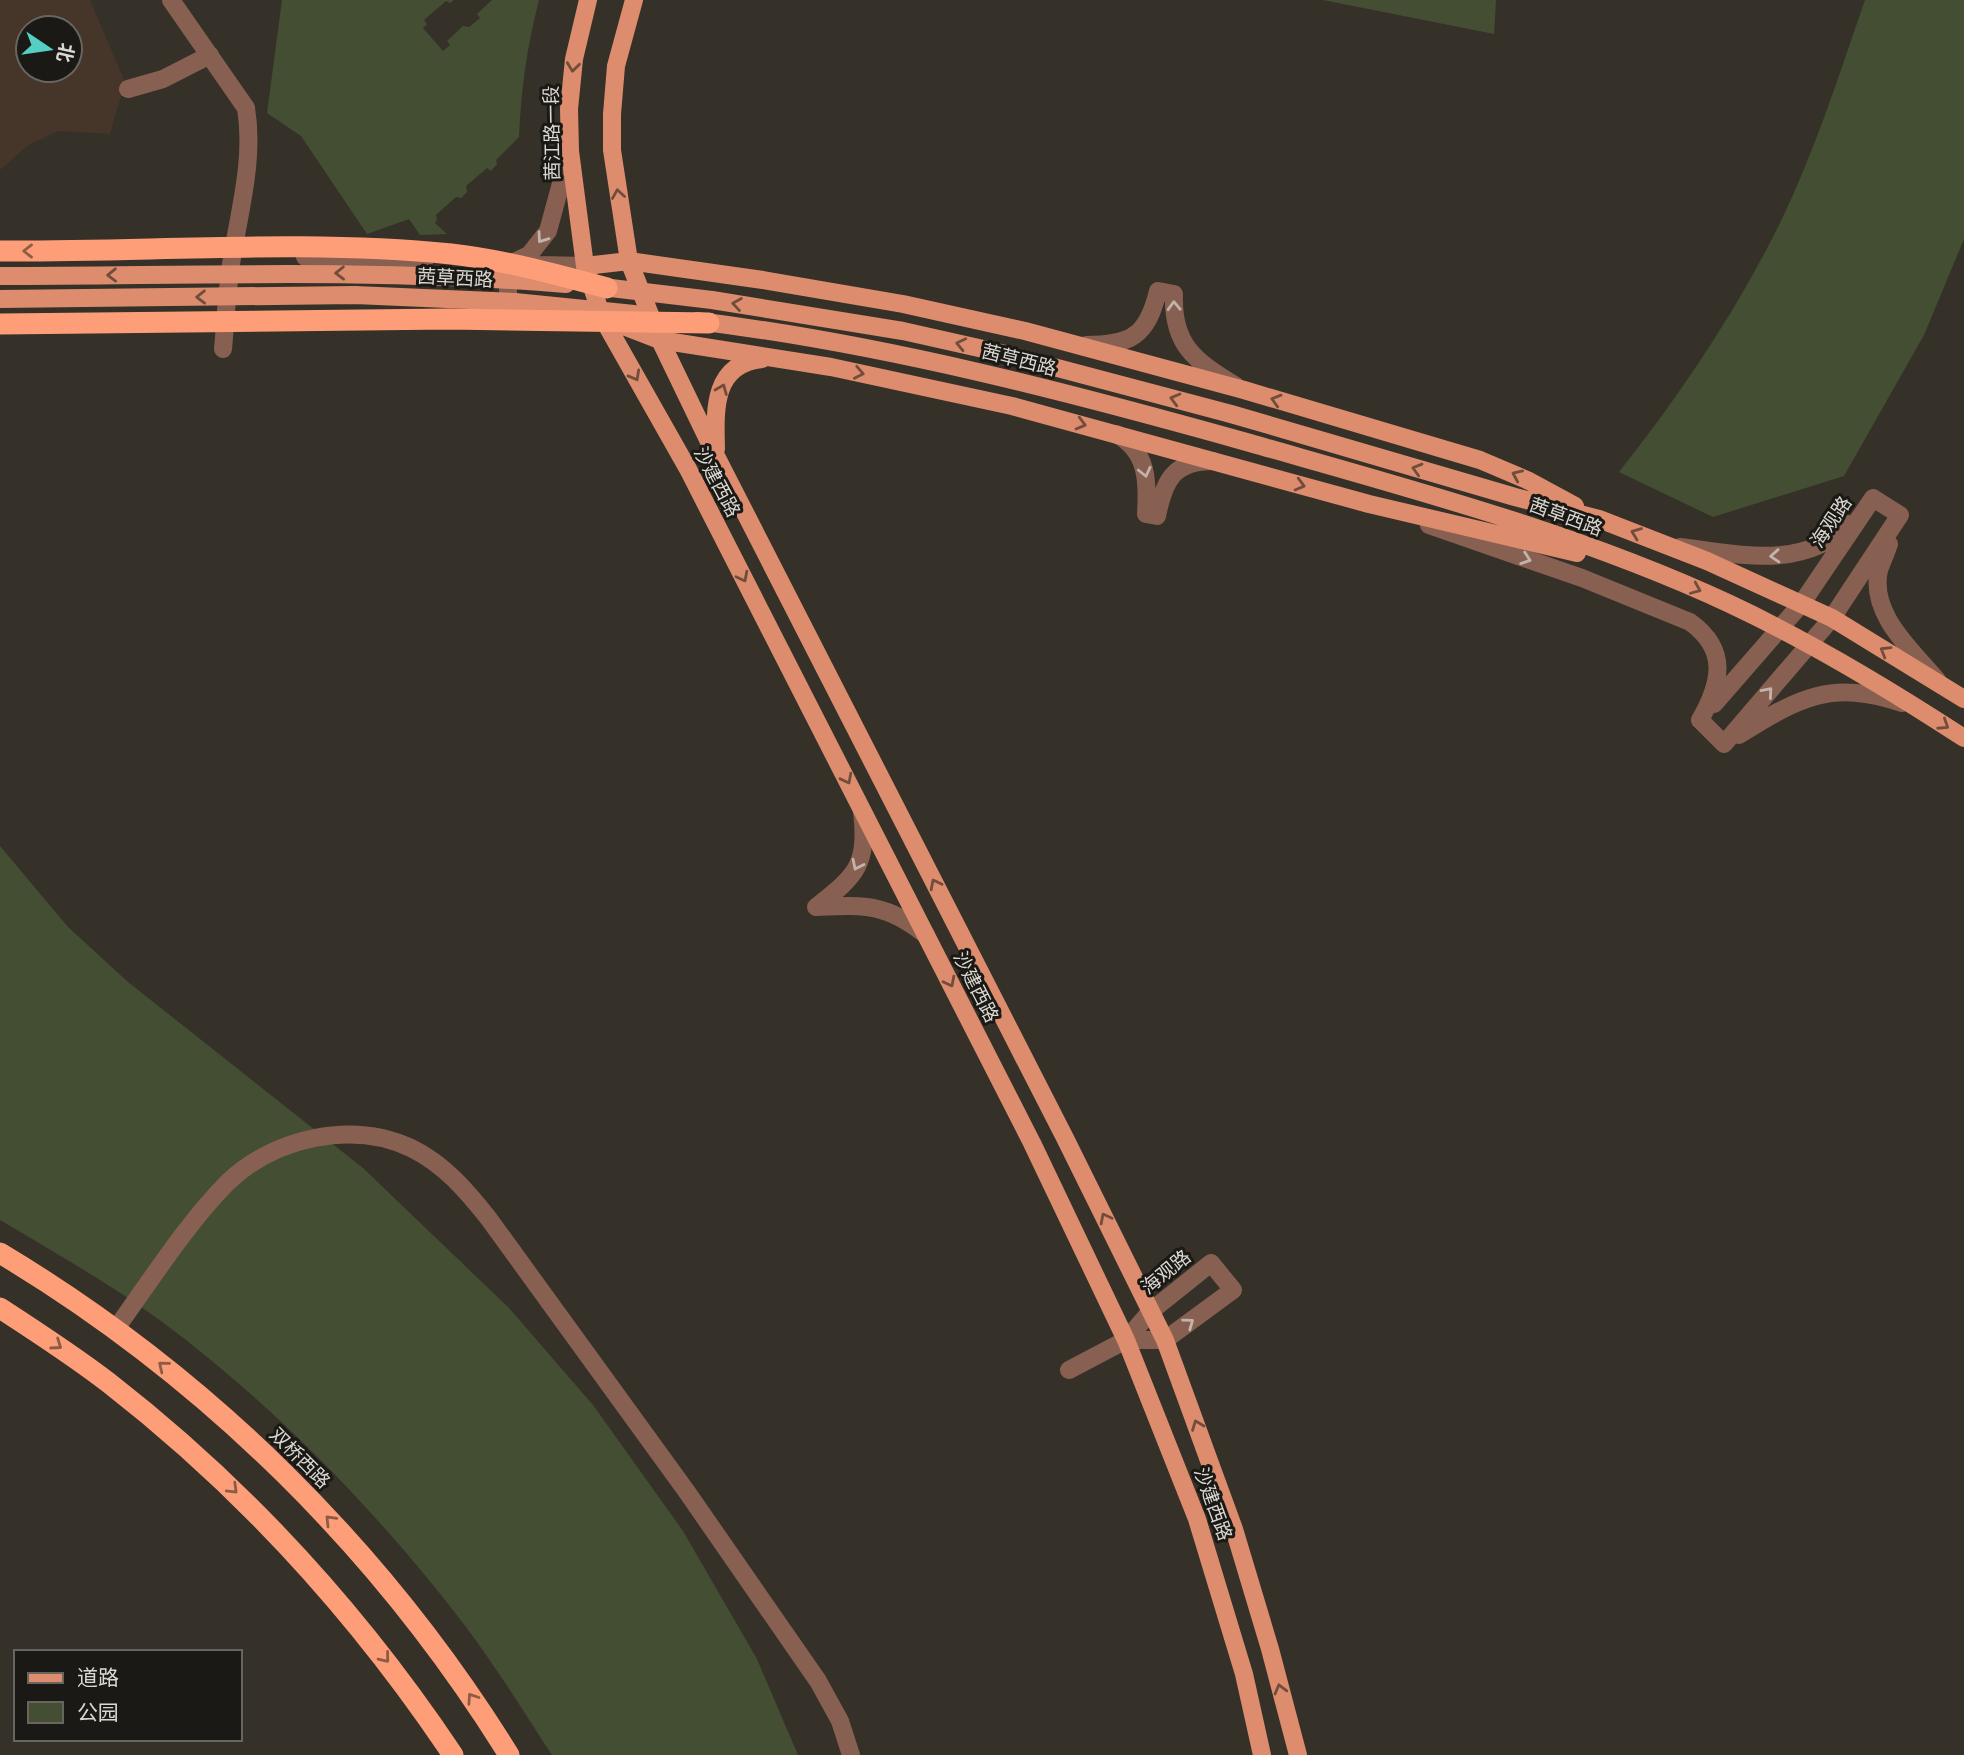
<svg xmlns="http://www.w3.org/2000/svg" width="1964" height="1755" font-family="'Crimson Pro','Noto Sans SC',serif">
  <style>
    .industrial { fill: #453629; fill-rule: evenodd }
    .green { fill: #444e33 }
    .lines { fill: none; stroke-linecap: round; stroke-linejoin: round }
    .minor { stroke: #886051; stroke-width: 18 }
    .major { stroke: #dd8d6d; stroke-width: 18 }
    .highway { stroke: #fe9e78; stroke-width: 21 }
    .oneway { stroke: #724d3d }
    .oneway2 { stroke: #c2b4ab }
    .oneway3 { stroke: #8c5c46 }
    .labels { text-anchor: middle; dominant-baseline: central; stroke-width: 6; stroke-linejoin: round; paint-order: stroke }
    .street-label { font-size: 19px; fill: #dbd8d2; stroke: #1b1915 }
  </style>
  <rect width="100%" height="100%" fill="#353128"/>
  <!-- industrial -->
  <path class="industrial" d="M0,0H90L125,82L110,134L58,131L27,146L0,170ZM28,28H70V70H28Z"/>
  <!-- green -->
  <path class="green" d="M282,0H454L450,3L446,1L424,20L427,24L423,28L443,51L450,45L447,41L463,26L469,27L480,18L477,14L492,0H539C527,46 521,90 519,137L496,160L497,164L491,171L487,168L466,186L467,192L461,198L456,197L436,215L437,220L435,223L447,234L420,235L409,219L367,234L301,136L267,113Z
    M1323,0H1496L1494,34Z
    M1865,0H1964V239L1924,335L1844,476L1713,517L1619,472C1680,395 1736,312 1780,223C1815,151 1839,75 1865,0Z
    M0,846L68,927L128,982L363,1168L509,1308L593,1405L683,1531L757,1659L798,1755H552C523,1711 495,1665 463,1623C377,1511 275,1406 161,1321C110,1284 54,1252 0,1220Z"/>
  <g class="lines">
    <!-- minor -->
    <path class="minor" d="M171,0L246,108C254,156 241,205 233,252C227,284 226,317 223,349
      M128,89L163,79L210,55
      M305,257L424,262
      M539,265L585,266
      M508,310V265L529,255L548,231L569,154
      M1086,345C1130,345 1147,337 1158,291L1174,294C1172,345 1195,361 1236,386
      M1116,434C1148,451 1148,482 1146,514L1157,516C1164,481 1173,461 1213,461
      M1429,525L1582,578L1690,622C1729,650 1721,683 1700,720
      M1889,544C1886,553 1882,562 1879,570C1869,614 1912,650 1937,680
      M1680,547C1738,554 1803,571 1849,524
      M1714,704L1802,603L1873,498
      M1700,720L1724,744
      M1739,735C1798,698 1832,679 1902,703
      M1724,744L1832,618L1900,515L1873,498
      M816,907C857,875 868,865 862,811
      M816,907C865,905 886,903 926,935
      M115,1330C149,1283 187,1223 228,1182C274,1138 352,1120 411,1148C444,1164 467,1191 489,1219L687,1492L818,1681L840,1721L851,1755
      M1069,1370L1126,1340L1151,1311L1211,1263L1233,1290L1165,1340H1126"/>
    <!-- major -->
    <path class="major" d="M588,0L574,59L569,109L570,151L585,266L602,317L688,469L1032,1143L1126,1340L1197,1519L1244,1674L1262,1755
      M634,0L616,66L612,114V150L629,261L660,340L716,456L1065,1138L1165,1340L1234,1529L1270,1649L1298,1755
      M585,266L629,261L763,280L903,304L1025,331L1244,390L1480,460L1527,480L1575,506
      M0,276C189,276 377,268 566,284
      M594,286L712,300L903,331L1001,353L1231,414L1515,497L1599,519L1707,561L1832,618L1964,699
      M0,299L355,295L515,302L634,314
      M697,321C885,344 1068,392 1250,443C1411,489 1578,533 1730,604C1811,642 1889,689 1964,738
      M621,325L660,340L831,367L1012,406L1369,504L1577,553
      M716,449C715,411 712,364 762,359"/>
    <!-- highway -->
    <path class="highway" d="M0,251C150,252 302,239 451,254C504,260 555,274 607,288
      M0,324L449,319L709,323
      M0,1253C207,1377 382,1550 509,1755
      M0,1308C37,1332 74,1356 109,1383C244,1488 358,1613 453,1755"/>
  </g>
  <!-- one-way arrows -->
  <defs><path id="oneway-chevron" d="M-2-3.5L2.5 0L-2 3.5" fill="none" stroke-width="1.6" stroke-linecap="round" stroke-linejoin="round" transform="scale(1.75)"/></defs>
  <g class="oneway">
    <use href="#oneway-chevron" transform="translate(573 67) rotate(97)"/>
    <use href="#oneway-chevron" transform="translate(618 194) rotate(-99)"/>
    <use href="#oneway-chevron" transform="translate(340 273) rotate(179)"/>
    <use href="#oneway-chevron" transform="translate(112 275) rotate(179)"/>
    <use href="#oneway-chevron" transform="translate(201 297) rotate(179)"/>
    <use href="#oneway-chevron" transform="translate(737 304) rotate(-171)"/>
    <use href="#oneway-chevron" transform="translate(961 344) rotate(-167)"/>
    <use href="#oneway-chevron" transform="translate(859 373) rotate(11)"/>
    <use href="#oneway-chevron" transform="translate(635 376) rotate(61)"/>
    <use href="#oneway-chevron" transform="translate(722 389) rotate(-68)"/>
    <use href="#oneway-chevron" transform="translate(1175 399) rotate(-165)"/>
    <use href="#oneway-chevron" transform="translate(1276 400) rotate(-164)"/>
    <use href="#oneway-chevron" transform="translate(1081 424) rotate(15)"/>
    <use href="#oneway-chevron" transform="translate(1417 469) rotate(-164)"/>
    <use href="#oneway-chevron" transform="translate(1517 475) rotate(-156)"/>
    <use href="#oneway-chevron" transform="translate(1300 485) rotate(15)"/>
    <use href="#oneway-chevron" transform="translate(1636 533) rotate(-159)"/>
    <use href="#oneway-chevron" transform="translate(743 577) rotate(63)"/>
    <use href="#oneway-chevron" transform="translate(1696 589) rotate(23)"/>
    <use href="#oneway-chevron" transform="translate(1885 651) rotate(-149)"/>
    <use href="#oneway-chevron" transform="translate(1944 725) rotate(33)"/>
    <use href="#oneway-chevron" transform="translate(847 779) rotate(63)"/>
    <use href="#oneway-chevron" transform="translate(935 884) rotate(-117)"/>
    <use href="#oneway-chevron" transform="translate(950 982) rotate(63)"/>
    <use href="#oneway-chevron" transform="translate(1105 1218) rotate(-117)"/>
    <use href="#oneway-chevron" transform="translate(1197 1425) rotate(-111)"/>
    <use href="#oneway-chevron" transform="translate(1280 1689) rotate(-105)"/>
  </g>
  <g class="oneway2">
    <use href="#oneway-chevron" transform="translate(542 238) rotate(125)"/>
    <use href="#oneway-chevron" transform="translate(1174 306) rotate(-92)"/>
    <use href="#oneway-chevron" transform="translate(1145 472) rotate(77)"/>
    <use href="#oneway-chevron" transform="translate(1775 556) rotate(176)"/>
    <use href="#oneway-chevron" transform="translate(1526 559) rotate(19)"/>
    <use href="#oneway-chevron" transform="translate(1768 692) rotate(-49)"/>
    <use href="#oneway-chevron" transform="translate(857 865) rotate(116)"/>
    <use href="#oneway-chevron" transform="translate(1189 1323) rotate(-36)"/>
  </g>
  <g class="oneway3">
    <use href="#oneway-chevron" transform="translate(28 251) rotate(-180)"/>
    <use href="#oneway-chevron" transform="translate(57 1345) rotate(35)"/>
    <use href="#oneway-chevron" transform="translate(163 1366) rotate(-141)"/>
    <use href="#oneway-chevron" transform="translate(233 1489) rotate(44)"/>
    <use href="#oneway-chevron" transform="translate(330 1520) rotate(-134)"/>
    <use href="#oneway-chevron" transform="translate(385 1658) rotate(51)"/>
    <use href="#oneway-chevron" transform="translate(472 1698) rotate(-124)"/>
  </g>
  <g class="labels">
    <!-- street labels -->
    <g class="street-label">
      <text transform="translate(552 133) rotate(-91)">茜江路一段</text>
      <text transform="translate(455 278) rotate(3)">茜草西路</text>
      <text transform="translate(1019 360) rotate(14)">茜草西路</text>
      <text transform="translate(717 482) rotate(62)">沙建西路</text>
      <text transform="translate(1566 517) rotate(20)">茜草西路</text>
      <text transform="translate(1831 522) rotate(-56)">海观路</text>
      <text transform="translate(976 987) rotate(63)">沙建西路</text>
      <text transform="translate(1166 1272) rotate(-39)">海观路</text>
      <text transform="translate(300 1458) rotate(45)">双桥西路</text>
      <text transform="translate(1213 1504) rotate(70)">沙建西路</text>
    </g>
  </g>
  <!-- legend -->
  <rect x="14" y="1650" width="228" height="91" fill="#1b1915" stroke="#686561" stroke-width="2"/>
  <rect x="28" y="1673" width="35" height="10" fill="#dd8d6d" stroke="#686561" stroke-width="2"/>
  <text x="77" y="1685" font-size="21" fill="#dbd8d2">道路</text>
  <rect x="28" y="1702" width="35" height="21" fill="#444e33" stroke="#686561" stroke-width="2"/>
  <text x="77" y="1720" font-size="21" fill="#dbd8d2">公园</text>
  <!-- north arrow -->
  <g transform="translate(49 49) rotate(103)"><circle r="33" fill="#1b1915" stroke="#686561" stroke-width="2"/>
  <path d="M0-5L12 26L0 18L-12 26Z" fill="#55cec4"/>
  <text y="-10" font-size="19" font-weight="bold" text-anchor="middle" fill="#dbd8d2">北</text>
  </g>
</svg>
